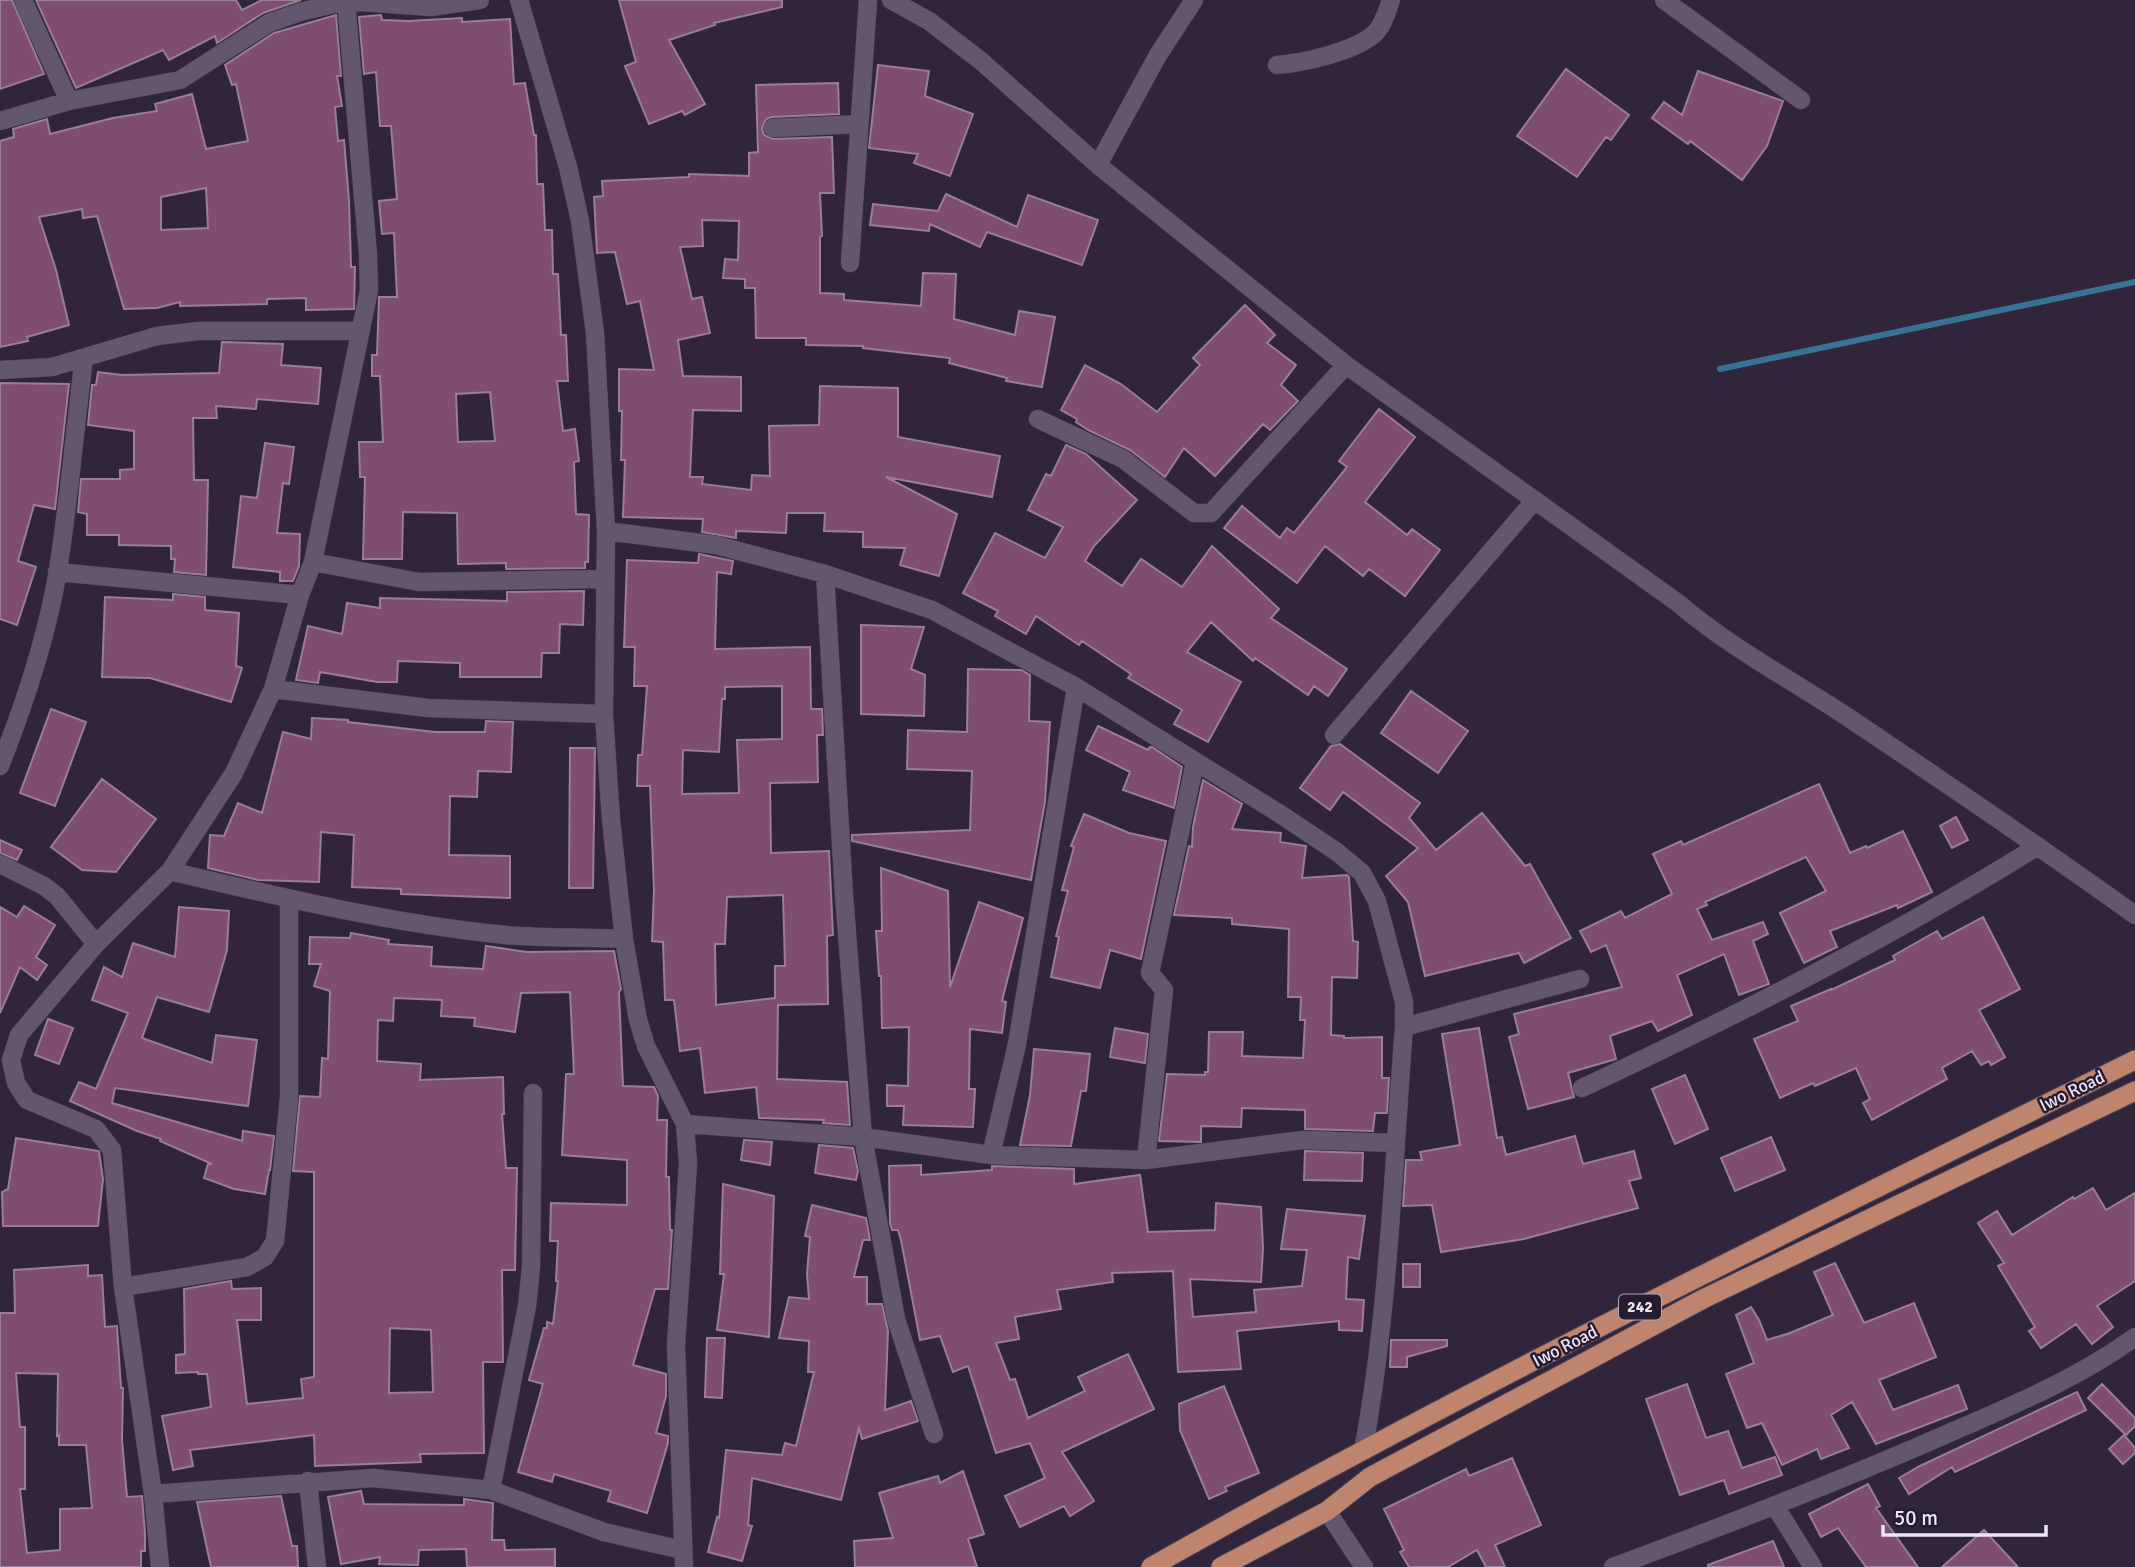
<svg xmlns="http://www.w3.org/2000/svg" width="2135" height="1567" font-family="Signika,sans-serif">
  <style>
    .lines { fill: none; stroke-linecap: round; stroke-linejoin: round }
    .stream { stroke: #387294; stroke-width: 6 }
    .building { fill: #7e4d6f; stroke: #9a7e91; stroke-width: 2; fill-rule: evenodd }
    .minor-casing { stroke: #4b4154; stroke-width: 19 }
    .primary-casing { stroke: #4b4154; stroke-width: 21 }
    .minor { stroke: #63566f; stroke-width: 18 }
    .primary { stroke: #bf846d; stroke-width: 19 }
    .labels { text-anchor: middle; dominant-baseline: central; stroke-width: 5; stroke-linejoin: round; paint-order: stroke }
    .shield { fill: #271b31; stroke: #b0a8b9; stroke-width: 2 }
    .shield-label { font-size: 16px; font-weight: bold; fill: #ebe4f3 }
    .street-label { font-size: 18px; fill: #ebe4f3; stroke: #271b31 }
  </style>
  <rect width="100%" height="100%" fill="#31253b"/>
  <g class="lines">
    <!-- stream -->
    <path class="stream" d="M1720,369L2135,282"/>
  </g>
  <!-- building -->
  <path class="building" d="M0,0H12L44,74L0,89Z
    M36,0H236L242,10L262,0H301L263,13L217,43L215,36L169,60L163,50L76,88Z
    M619,0H782V7L714,23L715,25L669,40L705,104L685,115L682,111L649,124L625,66L636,62Z
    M336,15L341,76H337L342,106L335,107L338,141L344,140L349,200L351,267H355L354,309L306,310V298L267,299V304L180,306V302L157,308L124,309L97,216L83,218L82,209L39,217L56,270L69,325L27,337L28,341L0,347V141L14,137L13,129L47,119L50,134L113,118L157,111L155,104L192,94L206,149L248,141L236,84L232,85L225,65L274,33ZM206,188L208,228L161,230V197Z
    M381,15L382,20L408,21L462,18V22L510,19L514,84L525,83L534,135H536L537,184H543L545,230H552L553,274H558L561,335H566L568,381H557L563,431L575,429L579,461L574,462L576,514L589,515L588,562H585V568L506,569V563L458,564L457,513L403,512L402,559H363L365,477H360L359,442H383L380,376H372V355H377L379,297H397L394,233L382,234L379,201L397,199L391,126H380L376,72L364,74L359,17ZM490,392L495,441L458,442L456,394Z
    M878,65L929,71L925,96L973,114L950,176L914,163L918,154L869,148Z
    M1566,69L1629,115L1611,140L1606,137L1577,177L1517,136Z
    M1698,71L1783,101L1767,146L1742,180L1690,141L1688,144L1652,118L1664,102L1682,115Z
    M838,83L839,114L772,117L766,119L762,128L764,135L773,139L832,137L834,193H820L822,236L820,237V293L844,294V300L921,306L923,273L956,274L954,319L1015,335L1019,311L1055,317L1042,387L1006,381L1007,378L949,363L950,358L863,348V346L806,345V338H756L755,288H745V279L723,278L725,259L738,260L739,221L702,220L703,246L680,247L692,299L702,297L710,333L678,340L683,376L741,377V411L693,410L690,477H703L702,484L751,490L752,475L770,476L769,426L819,425L820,386L898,388V437L1000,456L992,497L886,477L957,514L939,576L900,565L905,548L863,547V532L824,531L825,513H787L786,533L736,531V538L702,532L703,519L623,517L625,460H621L622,411H619V369L654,370L640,301L627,304L615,252L597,253L594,197L603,196L602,181L689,177V174L749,176V153L758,152L756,85Z
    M946,194L1017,227L1028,195L1098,220L1082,265L987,232L980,247L930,224L929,231L870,225L873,204L938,211Z
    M1245,305L1275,335L1267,343L1296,365L1281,385L1298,401L1270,430L1263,424L1215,476L1184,448L1165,477L1130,450L1088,430L1076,422L1077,419L1061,410L1085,365L1121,384L1157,412L1200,365L1193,358Z
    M222,342L283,344L281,365L321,368L318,404L257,399L256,409L216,406L217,418H193L194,480H208L206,575L174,572L175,559H171V546L119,545V535H87V514L78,512L81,479H120V470L134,469V431L88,425L92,385H96L98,372L122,375L219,373Z
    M0,383L69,384L55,509L34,505L18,561L36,567L17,625L0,619Z
    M1379,409L1415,437L1365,502L1407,535L1412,529L1440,550L1405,596L1369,569L1363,576L1325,546L1297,583L1224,528L1242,506L1280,538L1287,528L1294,533L1347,467L1339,461Z
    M265,443L294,447L289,484L283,483L277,533L300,534L299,566L293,581H280V572L233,567L241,496L257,498Z
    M1066,445L1086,454L1137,500L1094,546L1085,561L1122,586L1141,559L1182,587L1212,546L1279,609L1271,618L1347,669L1328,696L1314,686L1308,695L1255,658L1253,661L1211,622L1187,652L1241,682L1208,742L1174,724L1182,710L1128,678L1131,674L1082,641L1079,645L1036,616L1026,634L995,616L998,611L963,593L995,533L1045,558L1063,527L1028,510L1046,474L1051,476Z
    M699,554L733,561L731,574L717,572L715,649L810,647L811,709H822L823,735H817L818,782L770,783L771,853L829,851L833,935L827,936L828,1004L778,1005L777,1079L847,1082L850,1125L823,1123L824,1120L759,1118L756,1087L705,1093L700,1048L680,1051L674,1000H665L663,942L652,941L654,890L650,786H637L638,755H642L647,686H634L635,647H624L627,560L698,563ZM782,686V739L737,740L739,793L682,794L683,750L719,752L722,699H725V687ZM783,895L785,966H775V998L716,1005L715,944H725L727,897Z
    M584,591L583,625L560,624L559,653H542L541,677H460V663L398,661L397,682H377L320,672L318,683L296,680L308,626L342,634L347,603L380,608V598L507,601V592Z
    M173,594L205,597V610L239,613L236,666L242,668L231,702L150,678L102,677L105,597L173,600Z
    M861,625L924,627L911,669L925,675L924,716L861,714Z
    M968,669L1021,670L1030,675L1029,721L1050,722L1045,802L1031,880L852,841V835L970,830L972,771L907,769L908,730L967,732Z
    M1411,691L1468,731L1438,773L1381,733Z
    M51,709L86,722L55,806L20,793Z
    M312,718L348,720V722L435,732H485L486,721L513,722L511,772L478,771L477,797L450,796L449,855L510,856V898L401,894V889L352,887L354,835L321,832L319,882L258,880L208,868L210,835L224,836L238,803L262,813L283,732L311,739Z
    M1098,726L1148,750L1150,747H1152L1182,767L1174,808L1123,790L1130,772L1086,750Z
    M1340,744L1420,803L1409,818L1436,850L1482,813L1525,866L1530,864L1571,938L1524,963L1519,953L1425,976L1408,902L1386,876L1418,848L1343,792L1330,810L1300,788L1331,746Z
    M570,748H595L593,888H569Z
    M102,779L156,819L116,872L82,870L51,847Z
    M1203,780L1242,804L1232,829L1281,833L1280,842L1306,846L1302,878L1347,875L1349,877L1353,941L1358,942L1357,978L1332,977L1331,1035L1344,1036V1038L1382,1037V1078H1389L1387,1113H1375L1373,1131L1305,1129V1110L1242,1108L1241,1127L1201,1126V1142L1159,1141L1167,1074L1205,1075V1072H1208L1209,1032H1243L1242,1056L1303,1058L1305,1020H1300L1301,997H1288L1289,929L1232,924V918L1174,915L1189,846L1192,847L1193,827Z
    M1819,784L1850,853L1866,846L1867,848L1903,831L1932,892L1898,908L1897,905L1830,931L1837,947L1804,963L1780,913L1826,891L1806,857L1705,902L1707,905L1697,909L1712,940L1763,922L1768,934L1753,941L1769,984L1739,995L1724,954L1677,975L1692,1015L1658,1031L1652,1021L1610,1036L1616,1059L1568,1073L1574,1097L1528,1109L1509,1037L1519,1034L1514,1014L1622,987L1606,945L1591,952L1580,931L1621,911L1625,918L1672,894L1653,854L1681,841L1683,845Z
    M1084,814L1129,833L1166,841L1141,959L1110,950L1100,988L1051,977L1059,937L1056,936L1068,891L1062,890L1074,847L1071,846Z
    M1956,817L1968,840L1952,848L1940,826Z
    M0,840L22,850L17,860L0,853Z
    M881,868L948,891L950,987L979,902L1023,918L1002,1001L1006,1002L1002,1033L970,1029L969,1089H975L973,1127L903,1125L904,1106H887V1085L908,1086L909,1027L882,1028L881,976H879L876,931H882Z
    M24,906L55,925L36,957L47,965L37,980L20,967L0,1013V907L17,917Z
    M179,907L229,911L227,950L209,1012L157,997L142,1038L212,1063L216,1035L257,1040L248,1106L115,1088L112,1103L242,1141L243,1131L274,1136L270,1170H269L265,1194L234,1189L204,1178L208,1164H212L160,1141L161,1139L137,1131L70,1101L79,1082L96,1089L128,1013L92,1000L104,967L122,977L133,943L175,957Z
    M1983,917L2020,989L1979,1010L2005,1057L1991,1065L1989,1061L1981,1065L1972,1051L1942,1068L1947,1079L1872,1120L1863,1103L1870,1099L1856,1068L1815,1086L1813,1083L1780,1098L1754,1039L1798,1021L1791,1006L1831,989V990L1895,960L1893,956L1937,931L1942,939Z
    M351,933L389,940L388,944L432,947L431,966L483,969L486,946L527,952L614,951L621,989L619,992L623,1086L654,1087L658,1096L657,1120H667L666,1177H669L670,1230H672L668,1289H655L633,1365L666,1374V1396L656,1433L668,1436V1443L647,1513L608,1501L611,1491L554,1474L552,1482L518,1472L543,1384L529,1380L544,1328H547V1322L553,1324L558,1281H556L558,1241H550L551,1203L627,1205V1160L562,1155L566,1074H574L570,992L521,993L515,1032L474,1026L475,1018L441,1016L442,1000L394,998L393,1021L378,1020L377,1061L421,1064L420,1080L503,1077L504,1114H502L506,1168H517L515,1270H502L503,1362H483L484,1453L420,1454L421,1462L315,1466L314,1435L190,1450L193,1466L173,1470L162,1416L211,1407L207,1374H198V1372L176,1373V1355L185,1354L184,1289L231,1281L232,1289L261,1288V1320H237L247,1404L303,1398L301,1379L314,1377V1172L293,1171L300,1096L320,1097L322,1058L328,1059L330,991L314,986L321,964H309L310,937L350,938ZM390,1328L431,1330L433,1392L389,1393Z
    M48,1019L73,1028L59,1064L35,1055Z
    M1115,1028L1148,1034L1145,1063L1110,1057Z
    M1479,1028L1497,1138L1502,1137L1506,1155L1575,1136L1583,1164L1634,1151L1641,1178L1629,1181L1638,1208L1524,1239L1441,1252L1432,1205L1403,1206L1406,1160H1422L1420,1152L1460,1145L1442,1034Z
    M1034,1049L1090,1054L1086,1091H1081L1071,1146L1020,1145L1030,1095Z
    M1685,1075L1708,1129L1675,1144L1652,1089Z
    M1771,1137L1785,1170L1735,1191L1721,1158Z
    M16,1138L99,1151L103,1179L98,1226H3L2,1192L8,1189Z
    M744,1140L772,1142L770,1165L741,1160Z
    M819,1145L853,1148L858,1171L856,1180L815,1173Z
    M1305,1151L1363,1153L1362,1181L1304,1180Z
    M921,1165V1175L992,1170V1166L1074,1169V1184L1140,1175L1148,1232L1215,1230L1216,1203L1261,1207L1263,1248L1261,1282L1190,1279L1193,1317L1256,1312L1254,1290L1302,1286L1307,1250L1281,1249L1287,1209L1365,1216L1359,1259L1348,1257L1346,1299L1364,1300L1362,1331L1339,1330V1321L1237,1331L1241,1369L1178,1372L1173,1271L1112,1273L1113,1282L1057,1290L1061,1309L1015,1317L1019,1339L996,1343L1010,1380L1015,1379L1028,1418L1085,1391L1078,1377L1128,1354L1154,1409L1062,1452L1094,1501L1070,1516L1064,1506L1020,1527L1005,1496L1045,1478L1030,1443L996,1453L968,1366L953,1372L940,1336L920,1340L901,1240L898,1230H892L890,1223L889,1166Z
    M723,1184L774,1196L769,1337L717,1330L724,1274H720Z
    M2093,1188L2106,1210L2135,1193V1281L2097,1306L2113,1327L2092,1344L2076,1324L2041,1348L2029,1331L2035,1327L1998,1266L2004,1263L1978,1223L1997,1211L2012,1235L2073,1197L2074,1199Z
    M812,1205L866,1218L870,1240H863L854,1277H867V1304H882L888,1331L885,1410L911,1401L918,1421L862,1439L859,1428L841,1500L752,1478L748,1525L752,1526L742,1561L708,1552L717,1517L719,1518L726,1450L782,1455L785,1443L796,1446L814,1372H808L809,1341L779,1338L789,1297L809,1299L807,1274L810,1237L805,1236Z
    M1835,1263L1864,1323L1914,1303L1936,1357L1879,1380L1893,1410L1958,1385L1967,1409L1876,1444L1852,1402L1831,1415L1849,1448L1821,1459L1817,1449L1782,1465L1762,1423L1747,1428L1726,1374L1754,1363L1736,1315L1751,1307L1759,1320L1767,1340L1790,1333L1833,1315L1814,1272Z
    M1403,1264H1420V1287H1403Z
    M88,1265V1276L102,1275L105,1327L117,1326L121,1388H123L122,1440L127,1497L142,1496L145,1533V1551H141V1567H0V1313H15L14,1270ZM16,1373L58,1374L57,1436L59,1435V1445H86L92,1508L60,1509V1550L27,1553L20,1489H25V1427H20Z
    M707,1338H725L722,1398L705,1397Z
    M1391,1340H1447V1346L1407,1357V1367H1390Z
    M1687,1384L1706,1438L1728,1431L1742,1468L1775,1457L1782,1475L1729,1494L1724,1480L1680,1495L1646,1399Z
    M2102,1384L2135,1418V1426L2126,1435L2088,1398Z
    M1224,1386L1259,1473L1225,1487L1227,1491L1209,1499L1180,1430L1179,1404Z
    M2077,1392L2086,1410L1955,1472L1952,1467L1909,1494L1899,1478L1920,1466Z
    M2124,1435L2135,1448V1453L2123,1464L2109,1449Z
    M1512,1458L1541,1525L1495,1545L1505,1567H1486L1477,1550L1448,1567H1409L1400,1552L1404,1550L1384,1509L1466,1469L1469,1476Z
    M963,1471L984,1534L968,1539L977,1567H855L854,1541L893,1538L879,1493L938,1476L940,1483Z
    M1868,1484L1880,1506L1876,1508L1918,1567H1866L1838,1528L1821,1537L1809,1514Z
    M361,1491L364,1504L464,1505V1499L493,1503L492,1540H504L505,1550L555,1549V1567H467L466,1549L419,1550L418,1565L379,1564L380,1557L341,1564L328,1497Z
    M281,1496L292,1546H297L298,1567H211L197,1502Z
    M1984,1530L2018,1567H1942Z
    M1773,1541L1784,1567H1708V1565Z"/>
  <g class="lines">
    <!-- minor casing -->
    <g class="minor-casing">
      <path id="minor" d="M23,0L69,101
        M519,0L568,167L580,221L595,333L606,531L604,714L611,820L624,939L638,1020L646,1046L685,1124L688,1164L676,1345L684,1567
        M891,0L929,21L981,61L1098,165L1346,365L1678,603C1729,647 1790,679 1846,716C1943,781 2040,847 2135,915
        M1664,0L1801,100
        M1277,65C1303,63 1352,52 1373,35C1383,27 1387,11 1391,0
        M0,121L69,101L180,80L269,23L300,12L346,1L431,7L480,0
        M773,128L859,124
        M1098,165L1158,55L1194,0
        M850,263L868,0
        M0,370L52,367L157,336L198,331H359
        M1038,419L1123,459L1194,513H1211L1346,365
        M606,531L716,545L825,574L932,610L1076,687L1280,814L1337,852L1362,873L1377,901L1404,1002V1027C1393,1168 1389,1312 1363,1451
        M313,562L419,582L605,579
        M57,572L300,595
        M825,574L844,895L863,1137L896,1319L934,1434
        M273,689L428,708L604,714
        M1334,735L1535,500
        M0,766C25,703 47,637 58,570C69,500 75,428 84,358
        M0,864L44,886L57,896L96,944
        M170,871C280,897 393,924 506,935C545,938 585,937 624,939
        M1404,1027L1580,979
        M1582,1088C1738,1015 1892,937 2038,846
        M685,1124L863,1137L991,1155L1146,1160L1302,1140L1395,1143
        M991,1155L1017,1044L1076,687
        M1146,1160L1164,990L1150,973L1195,762
        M123,1287L247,1267L265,1257L275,1241L289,1097V899
        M308,1481L317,1567
        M491,1490L527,1306L531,1267L533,1093
        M153,1494L373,1478L491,1490L604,1532L682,1550
        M1775,1506L1813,1567
        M1327,1511L1364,1567
        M160,1567L153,1494L123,1287L112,1150L96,1129L27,1100L16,1083L11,1060L19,1035L96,944L170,871L234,773L273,689L300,595L313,562L369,290L368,254L346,1
        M1613,1567C1729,1524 1843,1480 1956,1430C2018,1403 2080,1377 2135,1337"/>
    </g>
    <!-- primary casing -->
    <g class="primary-casing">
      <path id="primary" d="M1151,1567C1472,1385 1805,1224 2135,1060
        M1221,1567L1327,1511L1370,1477L1703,1299L2135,1091"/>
    </g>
    <!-- minor -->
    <use href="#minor" class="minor"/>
    <!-- primary -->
    <use href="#primary" class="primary"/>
  </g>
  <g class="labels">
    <!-- shield labels -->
    <rect class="shield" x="1619" y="1294.5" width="42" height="25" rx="5"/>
    <g class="shield-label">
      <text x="1640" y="1307">242</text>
    </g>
    <!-- street labels -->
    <g class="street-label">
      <text transform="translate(2072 1091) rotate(-26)">Iwo Road</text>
      <text transform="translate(1565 1346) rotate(-27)">Iwo Road</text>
    </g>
  </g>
  <!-- scale -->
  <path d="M1883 1525v10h163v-10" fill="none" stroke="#ebe4f3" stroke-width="3.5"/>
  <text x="1894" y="1525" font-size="21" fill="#ebe4f3" stroke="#271b31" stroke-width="5" paint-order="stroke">50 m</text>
</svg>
